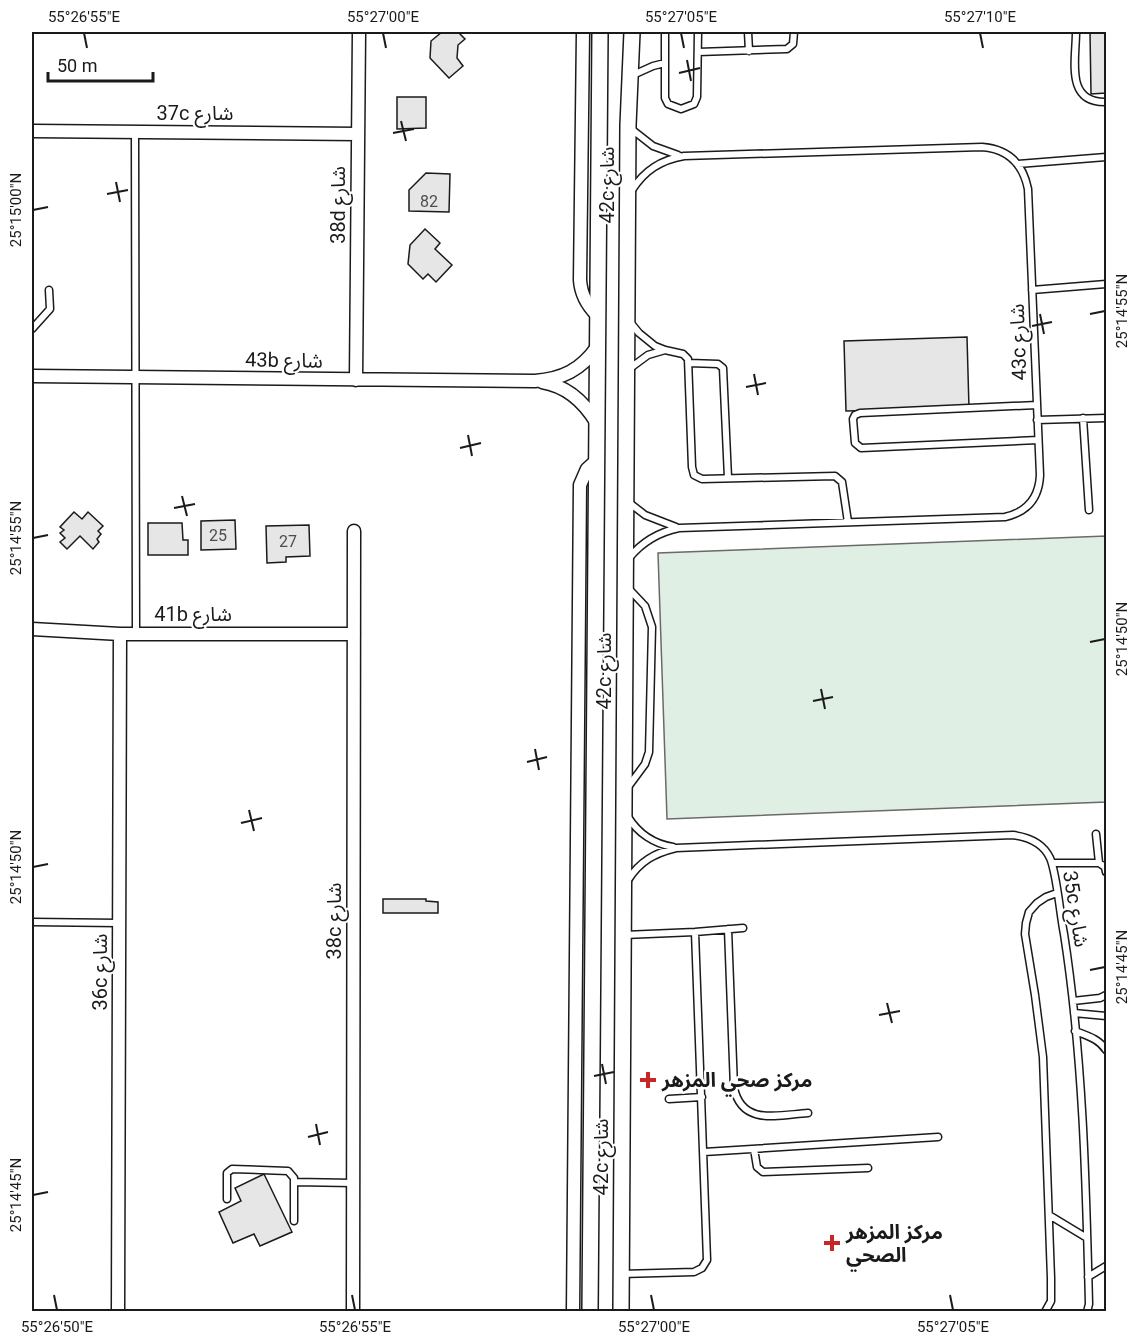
<svg xmlns="http://www.w3.org/2000/svg" width="1138" height="1343" font-family="Roboto,'Noto Sans Arabic',sans-serif">
  <style>
    .green { fill: #e0efe3; stroke: #6a6a6a; stroke-width: 1.5 }
    .building { fill: #e6e6e6; stroke: #1a1a1a; stroke-width: 1.5 }
    .lines { fill: none; stroke-linecap: round; stroke-linejoin: round }
    .service-casing { stroke: #1a1a1a; stroke-width: 9 }
    .minor-casing { stroke: #1a1a1a; stroke-width: 15 }
    .tertiary-casing { stroke: #1a1a1a; stroke-width: 18 }
    .service { stroke: #fff; stroke-width: 6 }
    .minor { stroke: #fff; stroke-width: 12 }
    .tertiary { stroke: #fff; stroke-width: 15 }
    .ticks { fill: none; stroke: #1a1a1a; stroke-width: 2 }
    .poi-dot { fill: #c62828; stroke: #fff; stroke-width: 2 }
    .labels { text-anchor: middle; dominant-baseline: central; stroke-width: 4.5; stroke-linejoin: round; paint-order: stroke }
    .number-label { font-size: 16px; fill: #4d4d4d }
    .street-label { font-size: 20px; fill: #1a1a1a; stroke: #fff }
    .poi-label { font-size: 20px; font-weight: bold; fill: #1a1a1a; stroke: #fff; text-anchor: start }
    .neatline { fill: none; stroke: #1a1a1a; stroke-width: 2 }
    .ticks-label { font-size: 15px; text-anchor: middle; fill: #1a1a1a }
  </style>
  <rect width="100%" height="100%" fill="#fff"/>
  <!-- green -->
  <path class="green" d="M1106,536V802L667,819L658,553Z"/>
  <!-- building -->
  <path class="building" d="M442,32H458L465,39L458,45L457,58L463,66L449,78L430,58L431,41Z
    M1090,32H1106V93L1091,94Z
    M397,97H426V128L397,129Z
    M426,173L450,174L449,212L409,211V190Z
    M425,229L440,243L435,249L452,265L436,282L428,274L423,279L408,264L410,245Z
    M967,337L969,408L846,411L844,341Z
    M74,512L82,519L88,512L103,526L98,531L101,534L97,539L99,542L93,549L80,536L67,549L60,542L65,538L60,533L64,530L60,527Z
    M235,520L236,549L201,550V521Z
    M148,523H182L183,540H188V555H148Z
    M309,525L310,556L286,557V562L267,563L266,526Z
    M383,899H426V901L438,902V913H383Z
    M264,1174L292,1232L260,1246L254,1234L233,1243L219,1212L241,1201L235,1188Z"/>
  <g class="lines">
    <!-- service casing -->
    <g class="service-casing">
      <path id="service" d="M665,32V98L668,104L681,109L694,104L697,97L698,32
        M748,32L749,51
        M1076,32C1076,60 1065,103 1106,102
        M698,52L787,49L793,44L794,32
        M633,75L653,66L665,63
        M630,128L653,146L678,155
        M135,132L136,634
        M1018,164L1106,157
        M1032,290L1106,284
        M630,322L639,333L655,346L665,350L683,354L688,359L692,467L694,475L702,479L835,476L842,482L848,522
        M32,329L50,309L49,290
        M689,363L718,364L723,368L728,478
        M629,369L648,355L665,350
        M1037,405L860,413L855,415L853,419L855,443L861,448L1038,440
        M1083,418L1089,510
        M1037,420L1106,418
        M627,501L645,515L676,527
        M629,558C643,541 659,532 679,528L1005,517C1027,512 1039,498 1040,475L1028,189C1023,164 1008,149 982,147L684,156C661,160 645,170 632,190
        M628,787L645,764L649,752L652,627L645,606L629,589
        M628,817C638,833 654,844 673,847
        M1096,834L1099,863
        M1052,863H1099L1105,867L1106,872
        M628,880C640,861 655,853 676,848L1013,835C1028,837 1043,843 1050,858C1057,874 1060,915 1064,934C1083,1056 1086,1181 1089,1304L1087,1312
        M32,922L119,923
        M728,929L734,1088C742,1126 778,1115 808,1113
        M624,935L695,932L743,928
        M1073,1001L1100,998L1106,995
        M1074,1013L1106,1016
        M1075,1031C1088,1036 1099,1039 1106,1050
        M669,1099L702,1097
        M754,1149L757,1167L763,1172L868,1168
        M704,1152L938,1137
        M294,1182L353,1183
        M227,1199V1173L232,1169L288,1171L294,1178V1221
        M1049,1215L1087,1238
        M621,1274L694,1272L702,1268L707,1260L695,932
        M1088,1277L1106,1266
        M1045,1312L1051,1301V1278L1043,1057L1035,995L1025,934L1026,923L1029,912L1037,903L1046,897L1057,893"/>
    </g>
    <!-- minor casing -->
    <g class="minor-casing">
      <path id="minor" d="M583,32L580,280C581,295 587,305 597,315
        M32,131L358,134
        M32,376L535,381C562,379 581,370 597,347
        M356,380L359,32
        M542,382C566,386 584,402 596,422
        M32,629L120,634H354
        M118,1312L120,634
        M353,1312L354,531
        M573,1312L580,485L587,469L596,461"/>
    </g>
    <!-- tertiary casing -->
    <g class="tertiary-casing">
      <path id="tertiary" d="M590,1312L600,32
        M621,1312L628,125L632,32"/>
    </g>
    <!-- service -->
    <use href="#service" class="service"/>
    <!-- minor -->
    <use href="#minor" class="minor"/>
    <!-- tertiary -->
    <use href="#tertiary" class="tertiary"/>
  </g>
  <!-- ticks -->
  <path class="ticks" d="M84,33L87,48M383,33L386,48M681,33L684,48M980,33L983,48M687,60L691,81M679,73L700,68M401,121L406,141M393,133L414,129M116,182L120,202M107,194L128,190M33,210L48,207M1040,314L1044,334M1090,314L1105,311M1032,326L1052,322M754,374L758,395M746,387L766,383M468,435L472,456M460,448L481,443M182,496L187,516M174,508L195,504M33,538L48,535M1090,642L1105,639M821,689L825,709M813,701L833,697M535,749L539,770M527,762L547,757M249,810L254,831M241,823L262,818M33,867L48,864M1090,970L1105,967M887,1003L892,1023M879,1015L900,1011M602,1064L606,1084M594,1076L614,1072M316,1124L320,1145M308,1137L328,1132M33,1195L48,1192M54,1295L57,1310M352,1295L355,1310M651,1295L654,1310M950,1295L953,1310"/>
  <!-- markers -->
  <g class="poi-dot">
    <path d="M645 1071h6v6h6v6h-6v6h-6v-6h-6v-6h6z"/>
    <path d="M829 1234h6v6h6v6h-6v6h-6v-6h-6v-6h6z"/>
  </g>
  <g class="labels">
    <!-- number labels -->
    <g class="number-label">
      <text x="429" y="201">82</text>
      <text x="218" y="535">25</text>
      <text x="288" y="541">27</text>
    </g>
    <!-- street labels -->
    <g class="street-label">
      <text x="195" y="113">37c شارع</text>
      <text transform="translate(607 185) rotate(-90)">42c شارع</text>
      <text transform="translate(338 205) rotate(-90)">38d شارع</text>
      <text transform="translate(1018 342) rotate(-92)">43c شارع</text>
      <text transform="translate(284 360) rotate(1)">43b شارع</text>
      <text x="193" y="614">41b شارع</text>
      <text transform="translate(604 671) rotate(-90)">42c شارع</text>
      <text transform="translate(1076 909) rotate(81)">35c شارع</text>
      <text transform="translate(334 921) rotate(-90)">38c شارع</text>
      <text transform="translate(100 972) rotate(-90)">36c شارع</text>
      <text transform="translate(601 1157) rotate(-90)">42c شارع</text>
    </g>
    <!-- poi labels -->
    <g class="poi-label">
      <text x="662" y="1080">مركز صحي المزهر</text>
      <text x="846" y="1232">مركز المزهر<tspan x="846" dy="23">الصحي</tspan></text>
    </g>
  </g>
  <!-- border -->
  <rect width="1138" height="1343" fill="none" stroke="#ffffff" stroke-width="66"/>
  <!-- scale -->
  <path d="M48 72v9h105v-9" fill="none" stroke="#1a1a1a" stroke-width="3"/>
  <text x="57" y="72" font-size="18" fill="#1a1a1a" stroke="#ffffff" stroke-width="4.5" paint-order="stroke">50 m</text>
  <rect x="33" y="33" width="1072" height="1277" class="neatline"/>
  <g class="ticks-label">
    <text x="84" y="22">55°26'55"E</text>
    <text x="383" y="22">55°27'00"E</text>
    <text x="681" y="22">55°27'05"E</text>
    <text x="980" y="22">55°27'10"E</text>
    <text transform="translate(16 210) rotate(-90)" y="5">25°15'00"N</text>
    <text transform="translate(1122 311) rotate(-90)" y="5">25°14'55"N</text>
    <text transform="translate(16 538) rotate(-90)" y="5">25°14'55"N</text>
    <text transform="translate(1122 639) rotate(-90)" y="5">25°14'50"N</text>
    <text transform="translate(16 867) rotate(-90)" y="5">25°14'50"N</text>
    <text transform="translate(1122 967) rotate(-90)" y="5">25°14'45"N</text>
    <text transform="translate(16 1195) rotate(-90)" y="5">25°14'45"N</text>
    <text x="57" y="1332">55°26'50"E</text>
    <text x="355" y="1332">55°26'55"E</text>
    <text x="654" y="1332">55°27'00"E</text>
    <text x="953" y="1332">55°27'05"E</text>
  </g>
</svg>
